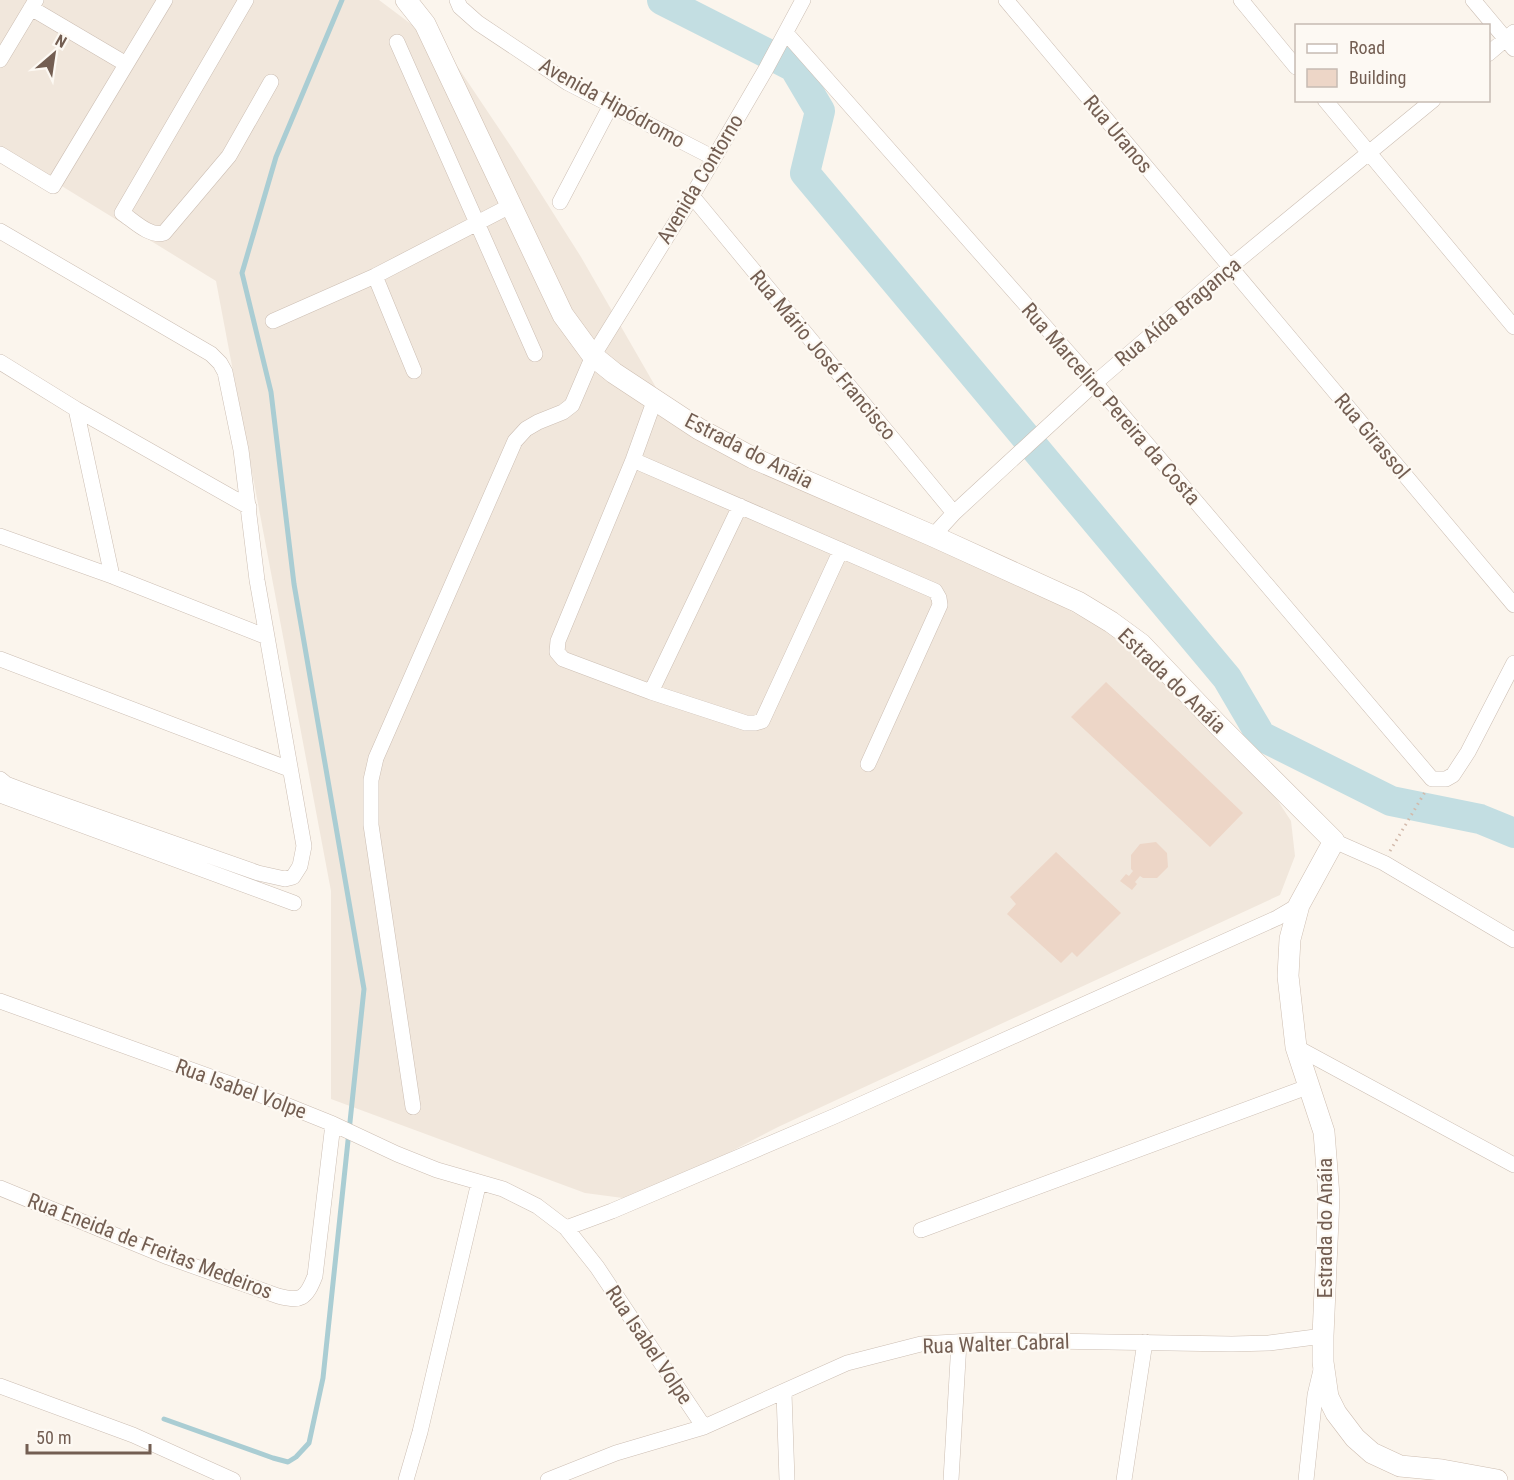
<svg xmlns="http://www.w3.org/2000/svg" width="1514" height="1480" font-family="'Roboto Condensed',sans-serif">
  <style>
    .residential { fill: #f1e7dc }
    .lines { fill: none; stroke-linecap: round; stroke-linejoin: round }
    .stream { stroke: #aacdd3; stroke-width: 5 }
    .river { stroke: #c3dee2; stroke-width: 30 }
    .building { fill: #edd6c7 }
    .street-casing { stroke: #ccbeb3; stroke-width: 16 }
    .secondary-casing { stroke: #cebeb1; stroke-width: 22 }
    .path { stroke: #d2b9aa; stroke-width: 3; stroke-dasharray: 1.5 4.5; stroke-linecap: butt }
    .street { stroke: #fff; stroke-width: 15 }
    .secondary { stroke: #fff; stroke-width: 21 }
    .labels { text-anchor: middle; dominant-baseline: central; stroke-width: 4.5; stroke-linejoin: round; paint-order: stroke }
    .street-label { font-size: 21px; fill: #735e52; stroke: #fdf9f3 }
  </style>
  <rect width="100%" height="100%" fill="#fbf5ed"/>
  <!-- residential -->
  <path class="residential" d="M0,0H379L447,51L512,148L581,257L677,424L999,571L1126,642L1276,798L1291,821L1295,856L1280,895L778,1127L638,1200L585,1193L331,1099V891L216,281L0,148Z"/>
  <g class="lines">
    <!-- stream -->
    <path class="stream" d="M164,1419L273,1458L288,1462L296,1457L309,1443L323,1378L364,989L294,584L271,392L242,273L276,157L342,0"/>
    <!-- river -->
    <path class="river" d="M662,0L794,67L820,111L805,173L1227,678L1261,736L1391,801L1480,819L1514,833"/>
  </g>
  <!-- building -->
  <path class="building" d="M1106,682L1243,813L1210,847L1071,717Z
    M1156,842L1167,853L1168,867L1157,878H1143L1140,876L1135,882L1137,884L1132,890L1120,881L1126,874L1129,876L1133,871L1131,869V855L1140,844Z
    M1056,852L1121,913L1077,957L1072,952L1061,963L1007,914L1016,904L1010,897Z"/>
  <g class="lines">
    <!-- street casing -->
    <g class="street-casing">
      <path id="street" d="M246,0L122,213C134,221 149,237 164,233L229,156L271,82
        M457,0L460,7L478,23L568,83L714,158
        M1006,0L1514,605
        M1241,0L1296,67
        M1473,0L1514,49
        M31,8L126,64
        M786,33L1095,383L1432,779H1446L1453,775L1468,752L1514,663
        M397,42L535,354
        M1488,54L1514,32
        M0,60L36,0
        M1325,100L1514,327
        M0,154L53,186L165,0
        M692,196L954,513
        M560,202L611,105
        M0,231L211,354L220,363L225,372L241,450L257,580L304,846L300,866L293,877L285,879L258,873L30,793L6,784L0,779
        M375,276L414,371
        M273,321L375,276L510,206
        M0,362L76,409L249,507
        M655,399L633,460L558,641L557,652L563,659L651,692L740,506
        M76,409L112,576
        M633,460L935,591L939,598L940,605L868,764
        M0,536L112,576L267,637
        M933,536L954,513L1095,383L1230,267L1433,100
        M0,659L289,769
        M651,692L746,723H755L762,721L841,550
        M0,795L294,903
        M1334,841L1384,863L1514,940
        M0,1001L261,1095L333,1124L397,1154L437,1170L503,1189L537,1206L566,1228L597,1267L704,1427
        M1296,1047L1514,1165
        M413,1107L371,825V780L376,758L515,441L526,429L538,422L563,412L572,405L593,356L692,196L766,69L803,0
        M0,1188L168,1257L278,1296C301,1302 306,1299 315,1276L333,1124
        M566,1228L612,1211L835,1116L1277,918L1299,905
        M921,1230L1310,1086
        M0,1386L133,1435L233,1480
        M784,1393L787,1480
        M406,1480L420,1432L479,1182
        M548,1480L616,1453L704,1427L847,1363L921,1344L988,1340L1232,1344L1269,1343L1323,1336
        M951,1480L959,1342
        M1124,1480L1145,1342
        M1306,1480L1315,1395L1321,1370"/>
    </g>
    <!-- secondary casing -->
    <g class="secondary-casing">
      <path id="secondary" d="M406,0L425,24L563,315L593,356L614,373L699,429L753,458L933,536L1078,602L1111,622L1141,644L1218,725L1334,841L1299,905L1290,939L1288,976L1296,1047L1324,1132L1329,1196L1323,1336V1362L1328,1397L1336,1413L1355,1438L1372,1453L1400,1466L1442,1470L1497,1480"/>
    </g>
    <!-- path -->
    <path class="path" d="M1390,851L1425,792"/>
    <!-- street -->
    <use href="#street" class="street"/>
    <!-- secondary -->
    <use href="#secondary" class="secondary"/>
  </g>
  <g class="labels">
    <!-- street labels -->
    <g class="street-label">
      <text transform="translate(612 103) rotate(29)">Avenida Hipódromo</text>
      <text transform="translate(1118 134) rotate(50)">Rua Uranos</text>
      <text transform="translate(700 179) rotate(-59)">Avenida Contorno</text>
      <text transform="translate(1178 312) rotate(-40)">Rua Aída Bragança</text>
      <text transform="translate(823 355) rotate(50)">Rua Mário José Francisco</text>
      <text transform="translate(1111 404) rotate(49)">Rua Marcelino Pereira da Costa</text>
      <text transform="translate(1372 436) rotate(50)">Rua Girassol</text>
      <text transform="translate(749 451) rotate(27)">Estrada do Anáia</text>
      <text transform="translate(1172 681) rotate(44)">Estrada do Anáia</text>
      <text transform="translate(241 1089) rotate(20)">Rua Isabel Volpe</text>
      <text transform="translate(1325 1228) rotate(-90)">Estrada do Anáia</text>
      <text transform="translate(150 1246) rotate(21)">Rua Eneida de Freitas Medeiros</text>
      <text transform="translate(996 1344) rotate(-2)">Rua Walter Cabral</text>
      <text transform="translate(649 1345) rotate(56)">Rua Isabel Volpe</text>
    </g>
  </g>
  <!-- legend -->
  <rect x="1295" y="24" width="195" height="78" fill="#fdf9f3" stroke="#c6bbb3" stroke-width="1.5"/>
  <rect x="1307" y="44" width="30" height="9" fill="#ffffff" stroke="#c6bbb3" stroke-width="1.5"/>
  <text x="1349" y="54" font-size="18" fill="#735e52">Road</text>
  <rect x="1307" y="69" width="30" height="18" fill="#edd6c7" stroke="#c6bbb3" stroke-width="1.5"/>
  <text x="1349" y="84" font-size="18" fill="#735e52">Building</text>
  <!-- north arrow -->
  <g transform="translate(54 54) rotate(29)" stroke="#fdf9f3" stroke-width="4.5" paint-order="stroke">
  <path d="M0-4.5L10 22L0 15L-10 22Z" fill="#735e52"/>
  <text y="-9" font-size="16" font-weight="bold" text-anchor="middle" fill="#735e52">N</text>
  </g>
  <!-- scale -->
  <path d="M27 1444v9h123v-9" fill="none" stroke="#735e52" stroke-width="3"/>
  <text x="36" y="1444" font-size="18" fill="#735e52" stroke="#fdf9f3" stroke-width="4.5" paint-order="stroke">50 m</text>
</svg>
